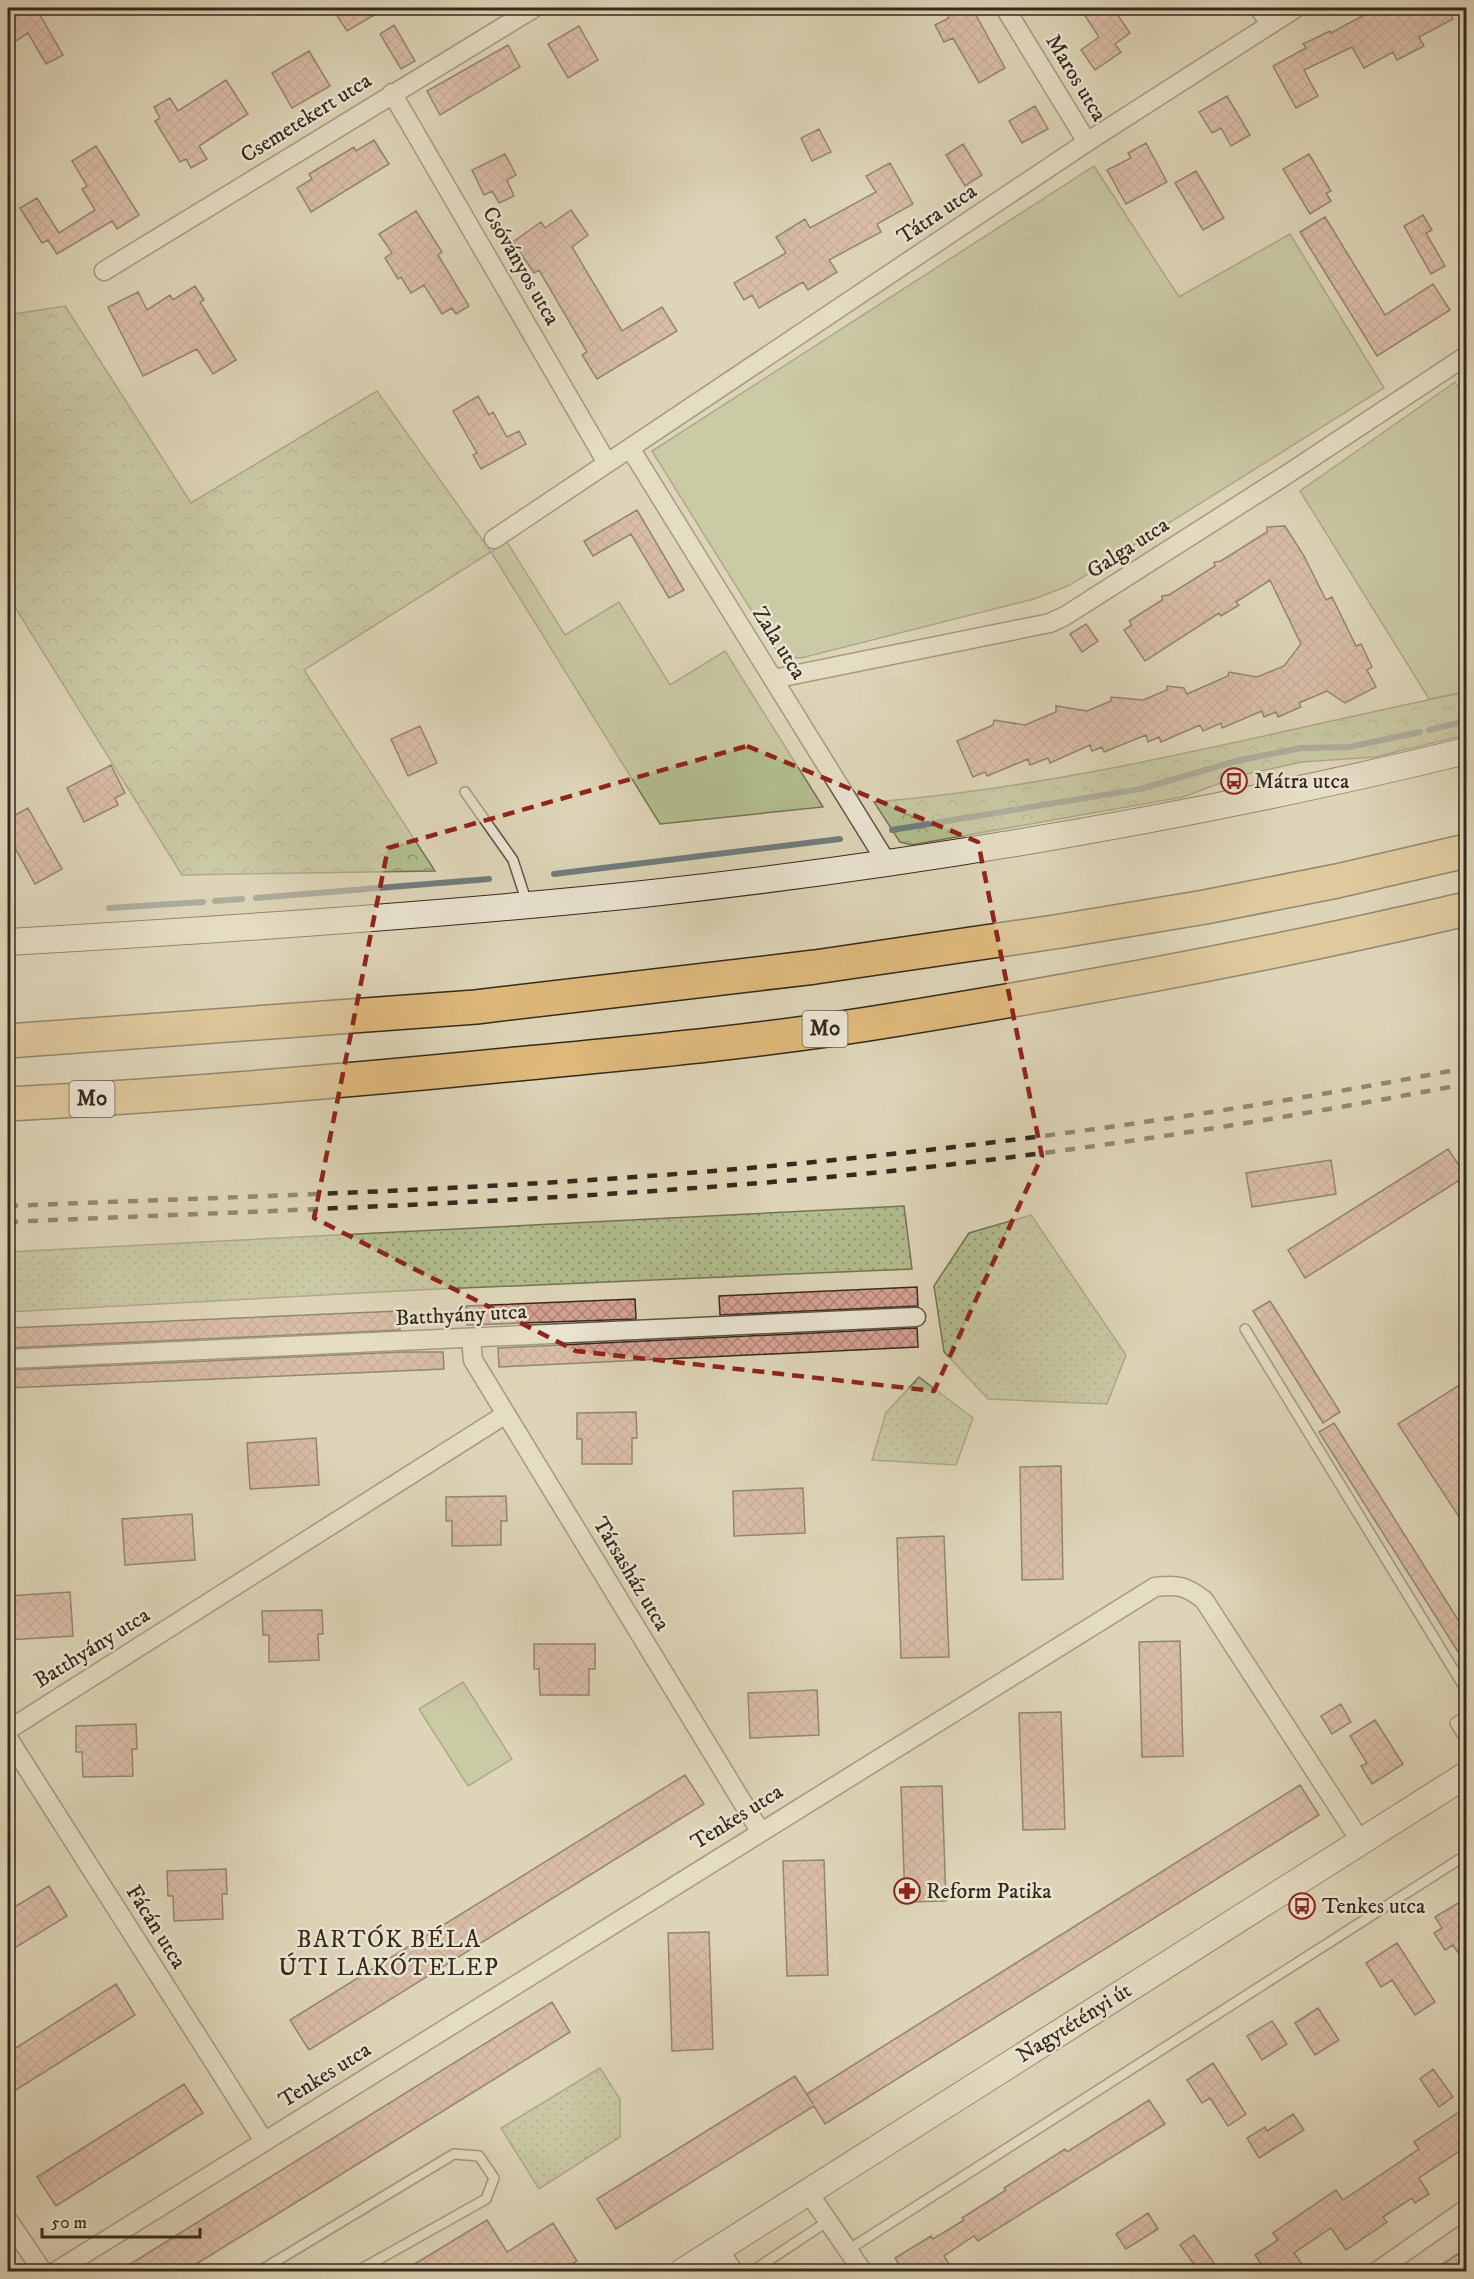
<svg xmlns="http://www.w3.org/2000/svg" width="1474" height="2279" font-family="'IM FELL DW Pica',serif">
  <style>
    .grass { fill: #b2bd8e; stroke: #737456; stroke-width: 1.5 }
    .forest { fill: url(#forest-crowns); stroke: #737456; stroke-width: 1.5 }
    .park { fill: url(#park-dots); stroke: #737456; stroke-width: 1.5 }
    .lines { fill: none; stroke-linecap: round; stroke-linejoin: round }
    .stream { stroke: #717d7c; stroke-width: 6 }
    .building { fill: url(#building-cross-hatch); stroke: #342a1d; stroke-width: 1.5 }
    .lane-casing { stroke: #5e5544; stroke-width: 12 }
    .street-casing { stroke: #5e5544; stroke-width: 21 }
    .secondary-casing { stroke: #342a1d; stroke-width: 28 }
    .highway-casing { stroke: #342a1d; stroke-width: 36 }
    .lane { stroke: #eae4d1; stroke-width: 9 }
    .street { stroke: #eae4d1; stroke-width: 18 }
    .secondary { stroke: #eae4d1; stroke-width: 26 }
    .highway { stroke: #dfba7c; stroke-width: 33 }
    .rail { stroke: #342a1d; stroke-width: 4.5; stroke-dasharray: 10 10; stroke-linecap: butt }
    .marked { fill: none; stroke: #8f2418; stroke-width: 4.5; stroke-dasharray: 12 8; stroke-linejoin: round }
    .labels { text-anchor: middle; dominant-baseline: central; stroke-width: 5; stroke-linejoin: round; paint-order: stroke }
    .shield { fill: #eae4d1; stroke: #6b6253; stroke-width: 1.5 }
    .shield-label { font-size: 21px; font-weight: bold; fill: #342a1d }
    .street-label { font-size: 22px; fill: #342a1d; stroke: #eae4d1 }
    .poi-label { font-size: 22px; fill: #342a1d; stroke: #eae4d1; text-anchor: start }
    .neighbourhood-label { font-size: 24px; letter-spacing: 1.5px; fill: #342a1d; stroke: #eae4d1 }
  </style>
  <defs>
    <pattern id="forest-crowns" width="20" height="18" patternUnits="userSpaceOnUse" patternTransform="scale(1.5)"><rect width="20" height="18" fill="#b2bd8e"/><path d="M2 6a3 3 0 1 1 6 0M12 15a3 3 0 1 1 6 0" fill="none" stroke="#929a73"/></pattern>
    <pattern id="park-dots" width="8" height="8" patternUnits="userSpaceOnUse" patternTransform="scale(1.5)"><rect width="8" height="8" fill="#b2bd8e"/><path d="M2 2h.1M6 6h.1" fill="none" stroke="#929a73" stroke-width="1.8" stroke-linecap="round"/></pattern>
    <pattern id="building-cross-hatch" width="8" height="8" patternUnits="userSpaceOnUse" patternTransform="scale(1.5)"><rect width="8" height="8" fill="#d6a193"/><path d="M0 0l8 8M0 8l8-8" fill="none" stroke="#ae8377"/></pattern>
  </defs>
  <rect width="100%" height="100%" fill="#ded5b8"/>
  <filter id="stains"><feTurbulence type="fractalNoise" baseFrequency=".00333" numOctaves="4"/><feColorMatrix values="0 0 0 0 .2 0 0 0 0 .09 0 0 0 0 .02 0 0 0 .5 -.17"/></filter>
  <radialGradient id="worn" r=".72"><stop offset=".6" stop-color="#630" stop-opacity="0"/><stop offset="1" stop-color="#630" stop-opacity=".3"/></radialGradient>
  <!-- grass -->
  <path class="grass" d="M1094,166L1179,297L1290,234L1384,388L1070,585L1034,599L801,658L784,657L776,650L652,451Z
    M1455,382L1466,402V692L1429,699L1300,491Z
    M507,542L565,635L619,602L670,685L725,651L823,807L660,824L491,552Z
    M463,1682L512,1759L468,1786L419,1709Z"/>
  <!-- forest -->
  <path class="forest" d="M65,306L191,503L377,391L491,552L304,670L435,871L182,875L8,596V315Z
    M1466,692V735L1375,757L1302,762L1242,775L1183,797L911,845L900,842L874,802C1075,786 1270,732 1466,692Z"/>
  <!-- park -->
  <path class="park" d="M904,1206L912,1269L417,1290L8,1312V1252Z
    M1031,1215L1126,1355L1107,1404L988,1399L944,1352L934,1286L969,1233Z
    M919,1377L973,1418L956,1465L872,1460L886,1413Z
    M600,2068L620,2099V2137L539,2189L501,2128Z"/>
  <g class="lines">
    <!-- stream -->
    <path class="stream" d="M1429,730L1466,721
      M892,830L1140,789L1236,761L1301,748L1349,747L1420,732
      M554,874L840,839
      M256,898L489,879
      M215,901L242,899
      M109,908L203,902
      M8,2260L16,2272"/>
  </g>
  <!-- building -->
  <path class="building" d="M8,8H36L63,55L46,64L28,33L8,46Z
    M332,8H386L347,31Z
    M944,8H972L1005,68L979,83L953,38L944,42L935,25L949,18Z
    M1080,8H1113L1130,33L1115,44L1121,52L1095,70L1081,50L1099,37Z
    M1377,8H1446L1453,19L1419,37L1424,46L1397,60L1393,52L1364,68L1352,47L1304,70L1318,96L1296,108L1273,66L1306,48L1303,44L1330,31L1331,33Z
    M394,25L415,61L401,69L380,34Z
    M579,26L598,60L568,78L548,44Z
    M508,45L520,67L440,115L427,91Z
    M309,51L330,86L292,108L272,73Z
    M226,80L248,114L199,146L207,159L191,168L186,159L180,162L155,121L160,118L154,107L170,98L178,111Z
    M1227,96L1250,135L1231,146L1221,128L1212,133L1199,112Z
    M1035,106L1048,129L1022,143L1009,121Z
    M819,129L831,152L812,161L801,138Z
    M374,140L389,164L311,212L297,188L312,179L309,174L354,147L356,151Z
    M1146,143L1167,182L1126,204L1107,170L1131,158L1128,153Z
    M963,144L982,175L965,186L946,155Z
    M96,146L139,215L117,229L112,221L57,254L48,240L42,243L20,208L37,198L59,233L95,210L82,189L87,186L72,161Z
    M505,154L516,175L507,180L514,196L499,203L492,191L484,195L472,170Z
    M1309,154L1331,191L1326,193L1331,201L1310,214L1283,169Z
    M890,163L913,204L877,224L881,232L829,260L837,272L808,290L803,282L759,308L752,295L744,300L734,283L786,253L776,237L805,219L810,228L876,192L866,176Z
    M1196,171L1224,218L1203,230L1175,183Z
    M571,210L588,235L572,247L622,331L662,307L677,331L597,379L582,355L587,352L539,270L534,273L513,242L541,222L545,228Z
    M416,211L442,252L438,255L469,306L456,314L452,308L442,314L424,285L411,293L401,277L398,279L385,258L392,253L379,234Z
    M1423,215L1432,230L1426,233L1445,266L1431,274L1404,226Z
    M1325,217L1385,315L1433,284L1450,310L1377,356L1300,232Z
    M195,286L204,300L200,302L236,360L213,374L197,349L143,376L108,307L138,292L147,310L170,295L173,300Z
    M478,396L489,415L493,412L507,437L519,431L526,444L481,469L473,455L477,453L453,411Z
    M637,510L684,590L669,598L631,534L593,556L584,541Z
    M1285,526L1304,556L1326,600L1332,597L1356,646L1361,644L1372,667L1367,670L1376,687L1345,703L1327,691L1299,703L1301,707L1278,717L1276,712L1264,717L1262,711L1222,728L1221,723L1203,731L1200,725L1161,742L1159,737L1148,742L1146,735L1104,752L1102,747L1092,751L1090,745L1050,763L1048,758L1030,765L1028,759L987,776L985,772L973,777L957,741L993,725L994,720L1025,725L1056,712V706L1087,711L1111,701V697L1143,700L1167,690V686L1184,688L1187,694L1228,676L1229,672L1257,677L1284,666L1301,644L1270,580L1236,602L1239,605L1221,616L1219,613L1145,661L1124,630L1132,625L1129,621L1162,600V596L1169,595L1215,566L1214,562L1221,561L1267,532V527Z
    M1086,624L1098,641L1082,652L1070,634Z
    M420,726L437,763L408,776L391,739Z
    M111,765L125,793L115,798L118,805L84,822L67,788Z
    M28,808L62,869L35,884L8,835V819Z
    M1448,1149L1466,1176L1305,1278L1288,1250Z
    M1331,1160L1336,1194L1252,1207L1246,1173Z
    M917,1287L918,1306L720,1315L719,1296Z
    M635,1299L636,1319L467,1325L466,1306Z
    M1270,1301L1340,1412L1323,1423L1253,1311Z
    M399,1311L400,1330L8,1348V1328Z
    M917,1328L918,1347L499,1367L498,1348Z
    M401,1352H443L444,1369L8,1388V1370Z
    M1467,1380V1529L1398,1424Z
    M636,1412L637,1438H632V1464H582V1439H577V1413Z
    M1334,1423L1467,1634V1666L1319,1432Z
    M316,1438L319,1485L250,1489L247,1443Z
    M1061,1466L1063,1579L1022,1580L1020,1467Z
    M803,1488L805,1533L734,1536L733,1491Z
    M506,1496L507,1521H501V1545L452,1546V1521H446V1497Z
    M192,1514L195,1560L125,1565L122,1519Z
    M944,1536L949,1657L901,1658L897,1538Z
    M70,1592L73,1636L8,1640V1596Z
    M322,1610L323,1634H318L319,1660L269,1662V1635H263L262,1611Z
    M1180,1641L1183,1756L1142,1757L1139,1642Z
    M534,1644H595V1669H589V1695H540L539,1669H534Z
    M817,1690L819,1735L750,1738L748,1693Z
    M1341,1704L1351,1722L1332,1734L1321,1716Z
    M1061,1712L1065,1829L1023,1830L1019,1713Z
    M1375,1720L1403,1764L1372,1784L1361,1766L1367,1763L1350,1736Z
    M136,1724L137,1749H132L133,1776L83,1777L82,1752H76V1726Z
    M685,1775L704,1804L309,2050L290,2020Z
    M1300,1785L1319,1815L825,2124L814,2106L616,2229L597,2199L795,2076L813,2104L807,2094Z
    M942,1786L946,1901L905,1902L901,1787Z
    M824,1860L828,1975L787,1976L783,1861Z
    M226,1869L227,1894H222L223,1919L174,1921L173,1896H168L167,1871Z
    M49,1886L67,1916L8,1952V1911Z
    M1460,1902L1467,1912V1966L1453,1945L1445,1950L1434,1933L1442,1928L1435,1917Z
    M709,1932L713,2049L672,2051L668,1933Z
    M1397,1943L1435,2002L1415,2015L1392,1980L1381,1987L1366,1963Z
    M116,1984L135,2015L8,2095V2053Z
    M552,2002L570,2032L274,2216L185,2271H119Z
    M1318,2008L1339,2040L1315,2055L1295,2023Z
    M1272,2021L1287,2044L1262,2060L1247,2036Z
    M1213,2063L1246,2114L1228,2126L1210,2098L1202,2103L1187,2080Z
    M1433,2069L1453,2097L1439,2107L1420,2079Z
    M184,2084L203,2113L56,2206L37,2177Z
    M1149,2100L1165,2124L978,2241L974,2236L944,2256L953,2271H903L895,2258L931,2236L933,2239L964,2220L962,2218L1006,2190L1004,2188L1065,2149L1067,2152Z
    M1459,2112L1467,2122V2146L1419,2178L1429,2194L1415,2203L1412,2198L1383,2217L1387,2222L1346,2250L1331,2228L1294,2253L1307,2271H1266L1255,2255L1278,2240L1273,2233L1336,2190L1343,2200L1419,2149L1414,2142Z
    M1293,2114L1304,2130L1259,2158L1247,2138L1265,2127L1267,2131Z
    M1148,2213L1158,2229L1126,2249L1116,2234Z
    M487,2220L507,2252L553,2223L577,2261L560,2271H403Z
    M1194,2235L1214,2263L1202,2271H1199L1180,2245Z
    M1467,2248V2271H1432Z"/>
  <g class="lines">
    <!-- lane casing -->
    <g class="lane-casing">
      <path id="lane" d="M465,792L513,860L527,903
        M1245,1329L1466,1690
        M1466,1715L1455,1723L1466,1741
        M848,2250L1466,1855
        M258,2272L454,2154L479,2156L494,2178L486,2199L356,2272
        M751,2272L828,2221"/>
    </g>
    <!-- street casing -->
    <g class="street-casing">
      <path id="street" d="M1005,8L1087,142
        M1259,8L1270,24
        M392,93L607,463
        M104,271L534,8
        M630,448L887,863
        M494,539L1087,142L1296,8
        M773,679L1050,623L1065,616L1283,477L1466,356
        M471,1339L473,1360L760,1831
        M8,1359L916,1317
        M8,1730L506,1414
        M8,1738L264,2141
        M808,2192L863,2272
        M8,2220L43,2272
        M718,2248L734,2272
        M55,2272L1155,1587C1178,1584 1186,1586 1204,1600L1361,1842
        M1376,2272L1466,2209"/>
    </g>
    <!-- secondary casing -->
    <g class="secondary-casing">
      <path id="secondary" d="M8,942C220,930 431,916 643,894C919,864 1196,817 1466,751
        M682,2272L1466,1775"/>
    </g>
    <!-- highway casing -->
    <g class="highway-casing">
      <path id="highway" d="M8,1041L476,1007L815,967L1061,931L1205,907L1337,881L1466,851
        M8,1104C178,1095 347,1081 517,1064C645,1052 773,1040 899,1019C1090,988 1279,953 1466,909"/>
    </g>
    <!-- lane -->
    <use href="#lane" class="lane"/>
    <!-- street -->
    <use href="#street" class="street"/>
    <!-- secondary -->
    <use href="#secondary" class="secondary"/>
    <!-- highway -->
    <use href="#highway" class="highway"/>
    <!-- rail -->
    <path class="rail" d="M8,1206C250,1196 494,1190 737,1169C982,1148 1225,1114 1466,1068
      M8,1222C302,1209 597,1201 891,1171C1084,1151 1276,1120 1466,1084"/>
  </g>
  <!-- marked area -->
  <path d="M0 0H1474V2279H0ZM747,746L978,842L1042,1156L934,1391L576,1351L314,1218L388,848Z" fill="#ded5b8" fill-opacity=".55" fill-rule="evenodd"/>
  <path class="marked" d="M747,746L978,842L1042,1156L934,1391L576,1351L314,1218L388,848Z"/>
  <!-- icons -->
  <defs>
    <g id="bus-ring" transform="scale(1.35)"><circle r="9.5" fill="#eae4d1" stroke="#8f2418" stroke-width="1.5"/><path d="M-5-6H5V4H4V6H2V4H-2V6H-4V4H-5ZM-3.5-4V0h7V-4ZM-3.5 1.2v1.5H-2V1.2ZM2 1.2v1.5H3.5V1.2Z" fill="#8f2418"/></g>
    <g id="pharmacy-ring" transform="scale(1.35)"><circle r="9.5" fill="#eae4d1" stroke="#8f2418" stroke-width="1.5"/><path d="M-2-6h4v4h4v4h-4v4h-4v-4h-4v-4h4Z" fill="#8f2418"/></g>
  </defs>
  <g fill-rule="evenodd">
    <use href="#bus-ring" x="1234" y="781"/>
    <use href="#pharmacy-ring" x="907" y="1891"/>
    <use href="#bus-ring" x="1302" y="1906"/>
  </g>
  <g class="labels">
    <!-- shield labels -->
    <g class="shield">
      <rect x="802.5" y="1011" width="45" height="36" rx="4.5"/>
      <rect x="69.5" y="1081" width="45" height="36" rx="4.5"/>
    </g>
    <g class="shield-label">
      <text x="825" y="1029">M0</text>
      <text x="92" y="1099">M0</text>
    </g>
    <!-- street labels -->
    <g class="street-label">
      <text transform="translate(1076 78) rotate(59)">Maros utca</text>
      <text transform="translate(306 118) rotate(-32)">Csemetekert utca</text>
      <text transform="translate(937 214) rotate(-34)">Tátra utca</text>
      <text transform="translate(521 266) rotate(60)">Csóványos utca</text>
      <text transform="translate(1128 548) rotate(-33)">Galga utca</text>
      <text transform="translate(779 643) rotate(58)">Zala utca</text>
      <text transform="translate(461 1315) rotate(-3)">Batthyány utca</text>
      <text transform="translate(631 1574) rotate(59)">Társasház utca</text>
      <text transform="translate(92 1648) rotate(-32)">Batthyány utca</text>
      <text transform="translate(737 1817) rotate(-32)">Tenkes utca</text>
      <text transform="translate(156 1927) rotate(58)">Fácán utca</text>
      <text transform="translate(1074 2023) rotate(-32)">Nagytétényi út</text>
      <text transform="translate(325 2075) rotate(-32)">Tenkes utca</text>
    </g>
    <!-- poi labels -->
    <g class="poi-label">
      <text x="1254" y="781">Mátra utca</text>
      <text x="926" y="1891">Reform Patika</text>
      <text x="1322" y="1906">Tenkes utca</text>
    </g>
    <!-- neighbourhood labels -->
    <g class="neighbourhood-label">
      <text x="389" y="1940">BARTÓK BÉLA<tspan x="389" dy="28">ÚTI LAKÓTELEP</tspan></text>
    </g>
  </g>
  <!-- margin -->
  <rect width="1474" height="2279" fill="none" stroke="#ded5b8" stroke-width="30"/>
  <rect x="9" y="9" width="1456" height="2261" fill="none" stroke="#342a1d" stroke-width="3"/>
  <rect x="15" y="15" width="1444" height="2249" fill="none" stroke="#342a1d" stroke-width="1.5"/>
  <!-- scale -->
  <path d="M42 2228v9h158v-9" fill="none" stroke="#342a1d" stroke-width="3"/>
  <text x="51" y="2228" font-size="18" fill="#342a1d" stroke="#eae4d1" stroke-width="4.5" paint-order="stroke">50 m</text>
  <rect width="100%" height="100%" filter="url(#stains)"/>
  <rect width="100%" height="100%" fill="url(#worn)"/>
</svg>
